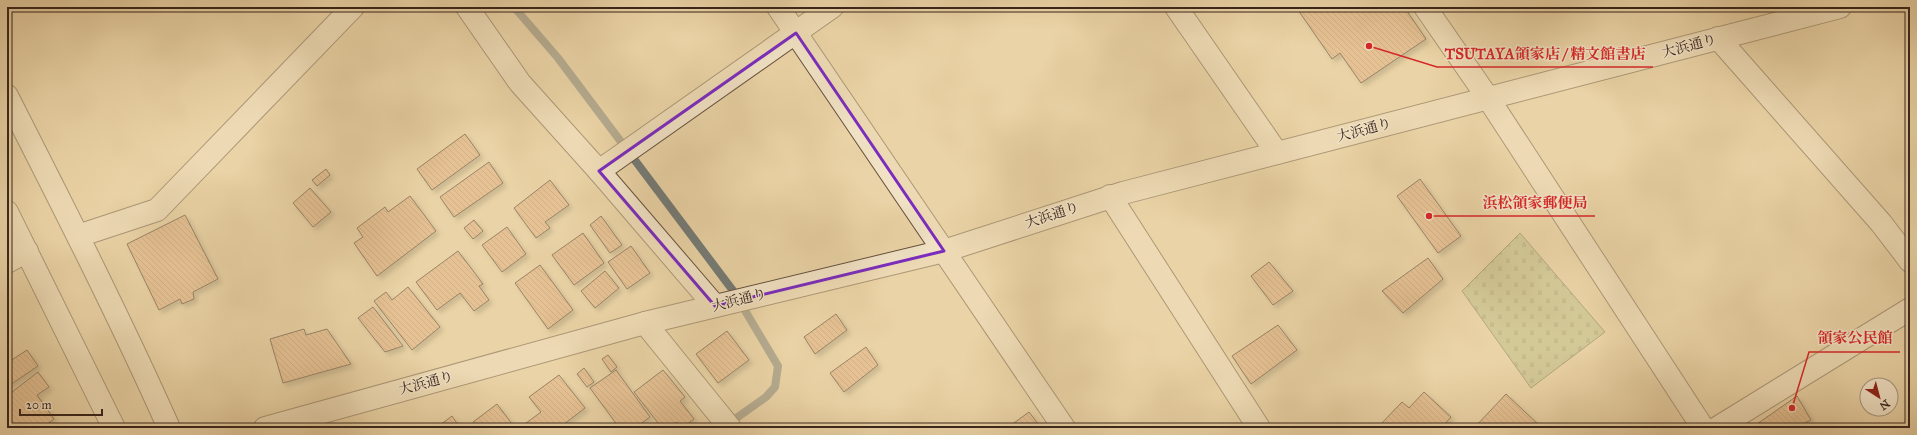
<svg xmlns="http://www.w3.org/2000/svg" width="1917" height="435" font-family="'IM FELL Great Primer','Noto Serif JP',serif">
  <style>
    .cemetery { fill: url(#cemetery-stones); stroke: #787050 }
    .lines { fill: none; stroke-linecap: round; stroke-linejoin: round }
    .stream { stroke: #757b76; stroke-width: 8 }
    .building { fill: url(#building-back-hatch); stroke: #38251b; filter: url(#shadow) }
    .minor-casing { stroke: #64503e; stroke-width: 24 }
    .tertiary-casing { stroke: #64503e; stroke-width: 24 }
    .minor { stroke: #f1e2c5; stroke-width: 22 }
    .tertiary { stroke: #f1e2c5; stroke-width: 22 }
    .marked { fill: none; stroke: #7b2cbf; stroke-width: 3; stroke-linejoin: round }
    .labels { text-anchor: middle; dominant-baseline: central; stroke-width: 3; stroke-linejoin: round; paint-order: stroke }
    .street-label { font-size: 14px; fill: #38251b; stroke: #f1e2c5 }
    .leader { fill: none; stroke: #d62828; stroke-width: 1.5 }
    .callout-dot { fill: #d62828; stroke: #f1e2c5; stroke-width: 1.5 }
    .callout-label { font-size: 15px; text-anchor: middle; font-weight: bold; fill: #d62828; stroke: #f1e2c5; stroke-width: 3; stroke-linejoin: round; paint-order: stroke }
  </style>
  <defs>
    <pattern id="cemetery-stones" width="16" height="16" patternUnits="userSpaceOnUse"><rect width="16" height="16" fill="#b9bc85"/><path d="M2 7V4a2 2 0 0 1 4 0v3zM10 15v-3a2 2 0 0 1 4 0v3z" fill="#a0a172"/></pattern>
    <pattern id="building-back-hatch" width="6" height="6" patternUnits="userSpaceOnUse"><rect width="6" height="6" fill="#e1ab7d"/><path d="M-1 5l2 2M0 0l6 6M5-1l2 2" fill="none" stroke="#b78b66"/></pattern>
    <filter id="shadow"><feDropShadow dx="3.5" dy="3.5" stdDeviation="2" flood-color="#0004"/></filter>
  </defs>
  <rect width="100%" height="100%" fill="#ead3a6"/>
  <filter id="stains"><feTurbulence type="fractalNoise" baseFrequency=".005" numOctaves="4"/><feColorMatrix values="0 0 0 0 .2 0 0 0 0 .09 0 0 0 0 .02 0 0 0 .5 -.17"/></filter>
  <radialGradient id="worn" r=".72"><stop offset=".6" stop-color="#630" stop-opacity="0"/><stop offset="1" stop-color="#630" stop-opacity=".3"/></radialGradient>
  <!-- cemetery -->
  <path class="cemetery" d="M1520,233L1605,332L1531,388L1462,291Z"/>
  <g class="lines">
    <!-- stream -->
    <path class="stream" d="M514,7L558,58L734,292L778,366L775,387L766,397L728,424"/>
  </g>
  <!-- building -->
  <path class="building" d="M1296,7H1404L1426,39L1361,83L1340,53L1332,59Z
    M465,134L480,155L432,190L417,169Z
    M489,162L503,183L454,217L440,197Z
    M326,169L330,175L317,186L312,180Z
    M1420,179L1461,236L1438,253L1397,196Z
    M550,180L569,205L545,222L550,228L536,238L514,208Z
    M310,188L331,212L313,227L293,203Z
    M410,196L436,231L377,276L354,243L363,237L357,228L385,207L388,212Z
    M185,215L218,279L193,292L194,299L182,304L180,299L159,310L127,244Z
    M601,216L622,245L610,253L590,225Z
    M474,220L483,231L473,239L464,228Z
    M507,227L526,254L502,272L482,245Z
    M583,233L604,263L574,285L552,255Z
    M631,246L650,273L627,289L608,262Z
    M458,251L483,284L479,286L489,300L474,311L460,293L437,310L416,282Z
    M1428,258L1443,279L1403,313L1382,291Z
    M1269,262L1293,291L1273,305L1251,276Z
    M540,265L573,310L548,329L515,283Z
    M605,271L619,288L595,308L581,291Z
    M408,287L440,327L412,350L374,301L386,292L392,300Z
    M373,307L403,346L385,352L358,318Z
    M836,314L847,330L815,354L804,337Z
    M1278,325L1297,350L1251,384L1232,356Z
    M304,329L306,335L327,329L351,364L283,383L270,339Z
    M727,331L749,360L718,383L696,354Z
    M866,347L878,365L844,392L830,373Z
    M27,350L38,366L7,387V363Z
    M608,355L617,367L611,372L602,359Z
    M584,368L594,382L587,387L577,374Z
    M616,370L650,417L635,428H627L623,423L618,426L590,388Z
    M663,370L685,397L680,401L694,419L682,428L677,422L669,428H662L634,392Z
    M38,372L49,387L37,395L54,419L42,428H7V396Z
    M559,375L585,408L559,428H523L522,426L541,412L529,397Z
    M1424,392L1451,417L1441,428H1383L1380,425L1402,402L1409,408Z
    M1506,394L1542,428H1474Z
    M1797,396L1811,420L1802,424L1804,428H1760L1757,424Z
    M497,404L515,428H478L473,422Z
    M1029,412L1038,424L1032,428H1007Z
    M452,416L460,428H436Z"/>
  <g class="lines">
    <!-- minor casing -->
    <g class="minor-casing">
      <path id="minor" d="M778,7L1064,428
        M1176,7L1277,153
        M1425,7L1488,98L1703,428
        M1718,38L1881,223L1910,261
        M599,171L832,7
        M1110,196L1259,428
        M78,236L157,210L353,7
        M7,262L27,251
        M645,323L730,428
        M1717,428L1910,309"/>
    </g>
    <!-- tertiary casing -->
    <g class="tertiary-casing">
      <path id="tertiary" d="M467,7L520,83L599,171L715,306
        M7,96C63,206 119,316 169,428
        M7,212L114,428
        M265,428L645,323L944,251L1123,193L1840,7"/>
    </g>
    <!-- minor -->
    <use href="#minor" class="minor"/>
    <!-- tertiary -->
    <use href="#tertiary" class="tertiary"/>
  </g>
  <!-- marked area -->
  <path d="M0 0H1917V435H0ZM796,33L944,251L715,306L599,171Z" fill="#ead3a6" fill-opacity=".55" fill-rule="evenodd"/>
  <path class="marked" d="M796,33L944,251L715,306L599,171Z"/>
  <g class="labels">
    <!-- street labels -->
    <g class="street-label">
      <text transform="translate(1689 46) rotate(-15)">大浜通り</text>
      <text transform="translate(1364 130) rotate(-15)">大浜通り</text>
      <text transform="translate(1052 215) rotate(-18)">大浜通り</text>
      <text transform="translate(739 300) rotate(-14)">大浜通り</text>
      <text transform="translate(426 383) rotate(-15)">大浜通り</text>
    </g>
  </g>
  <!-- callouts -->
  <path class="leader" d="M1369 46L1437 67H1653M1429 216L1474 216H1595M1792 408L1809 352H1900"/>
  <g class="callout-dot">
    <circle cx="1369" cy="46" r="4"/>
    <circle cx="1429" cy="216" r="4"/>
    <circle cx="1792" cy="408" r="4"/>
  </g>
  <g class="callout-label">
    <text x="1545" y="59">TSUTAYA領家店 / 精文館書店</text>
    <text x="1535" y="208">浜松領家郵便局</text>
    <text x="1855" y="343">領家公民館</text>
  </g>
  <!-- margin -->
  <rect width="1917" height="435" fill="none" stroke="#ead3a6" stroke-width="24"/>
  <rect x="8" y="8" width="1901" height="419" fill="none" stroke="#38251b" stroke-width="2"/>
  <rect x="12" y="12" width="1893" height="411" fill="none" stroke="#38251b"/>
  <!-- north arrow -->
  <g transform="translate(1879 397) rotate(144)"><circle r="19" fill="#f1e2c5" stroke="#a79681"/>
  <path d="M0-3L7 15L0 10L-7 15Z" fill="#8f2418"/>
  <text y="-6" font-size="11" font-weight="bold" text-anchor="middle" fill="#38251b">N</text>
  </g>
  <!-- scale -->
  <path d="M20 409v6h82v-6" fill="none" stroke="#38251b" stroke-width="2"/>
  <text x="26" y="409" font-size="12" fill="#38251b" stroke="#f1e2c5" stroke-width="3" paint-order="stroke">20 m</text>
  <rect width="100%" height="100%" filter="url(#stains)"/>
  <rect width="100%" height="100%" fill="url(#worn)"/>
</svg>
